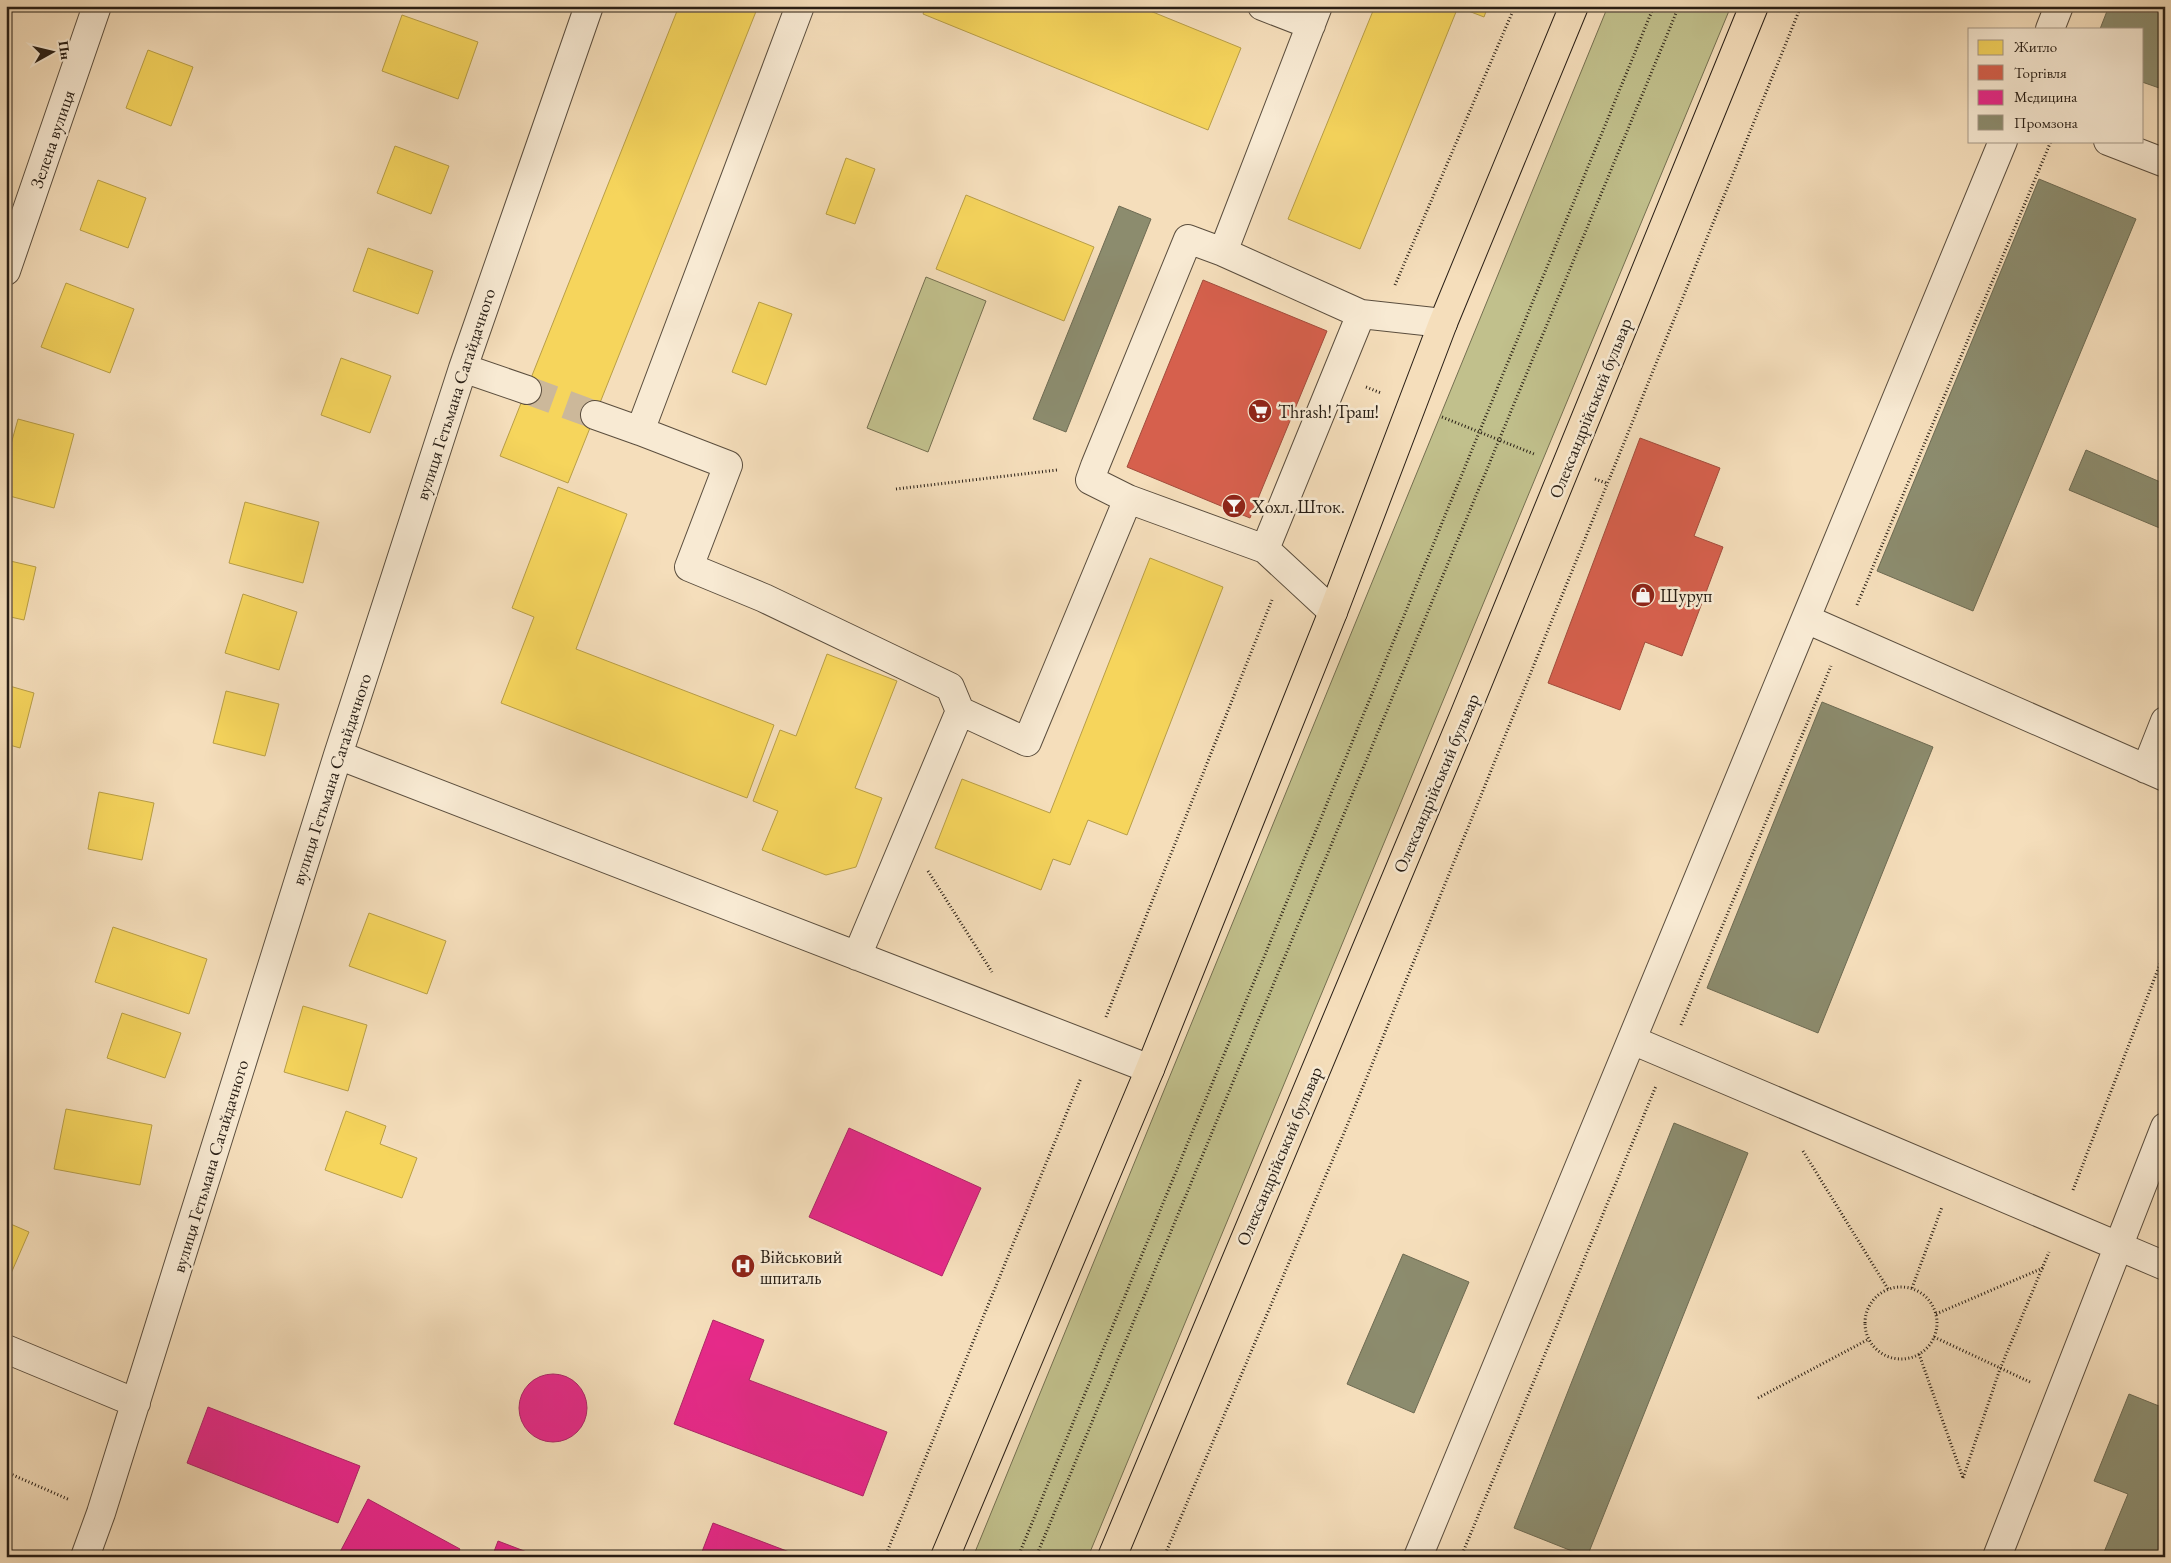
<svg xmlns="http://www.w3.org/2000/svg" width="2171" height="1563" font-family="'EB Garamond',serif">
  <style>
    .green { fill: #c1c08c; stroke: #746f50 }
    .homes { fill: #f6d55c; stroke: #b89e47 }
    .shops { fill: #d6604d; stroke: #a24c3c }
    .health { fill: #e7298a; stroke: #ae2667 }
    .industry { fill: #8c8c6e; stroke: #6e6b53 }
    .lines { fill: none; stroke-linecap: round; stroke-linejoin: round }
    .minor-tunnel { stroke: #ccb89a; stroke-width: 28; stroke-dasharray: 28 14; stroke-linecap: butt }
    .minor-casing { stroke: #5b4e3e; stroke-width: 30 }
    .major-casing { stroke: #281e15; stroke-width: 30 }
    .path { stroke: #281e15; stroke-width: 3; stroke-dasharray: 1 2.5; stroke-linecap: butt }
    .minor { stroke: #f8ead3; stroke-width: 28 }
    .major { stroke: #f5debb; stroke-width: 28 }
    .labels { text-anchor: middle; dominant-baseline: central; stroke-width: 5; stroke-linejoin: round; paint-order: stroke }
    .street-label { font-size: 18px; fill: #281e15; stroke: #f8ead3 }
    .poi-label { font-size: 18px; fill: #281e15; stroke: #f8ead3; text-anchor: start }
  </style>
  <rect width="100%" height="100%" fill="#f5debb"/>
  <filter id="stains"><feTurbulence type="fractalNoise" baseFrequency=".004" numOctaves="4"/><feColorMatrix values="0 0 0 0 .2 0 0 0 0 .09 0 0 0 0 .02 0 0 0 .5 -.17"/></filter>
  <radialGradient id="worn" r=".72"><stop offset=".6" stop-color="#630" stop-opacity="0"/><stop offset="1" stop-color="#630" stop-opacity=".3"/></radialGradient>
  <!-- green -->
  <path class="green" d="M1608,6H1731L1088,1557H973Z
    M926,277L986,301L928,452L867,428Z"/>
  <!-- homes -->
  <path class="homes" d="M679,6H749L757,9L568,483L500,456Z
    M926,6H1138L1241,48L1208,130L923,14Z
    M1375,6H1488L1484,17L1458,7L1360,249L1288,219Z
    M402,15L478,42L458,99L382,71Z
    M148,50L193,67L171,126L126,108Z
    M395,146L449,166L431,214L377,193Z
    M846,158L875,169L855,224L826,214Z
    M98,180L146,198L128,248L80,230Z
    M966,195L1094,247L1064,321L936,269Z
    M368,248L433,271L418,314L353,291Z
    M66,283L134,309L110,373L41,347Z
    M759,302L792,314L766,385L732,372Z
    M341,358L391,376L370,433L321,415Z
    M18,419L74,434L54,508L6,495V462Z
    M558,487L627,514L576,649L774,725L747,798L501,703L534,617L512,608Z
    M245,502L319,522L303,583L229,563Z
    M1150,558L1223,587L1127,835L1088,820L1070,865L1053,859L1041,890L935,848L962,779L1050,813Z
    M6,560L36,567L24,620L6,616Z
    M243,594L297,612L279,670L225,653Z
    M827,654L897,681L855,788L882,798L856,867L826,875L762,850L778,811L753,801L780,730L796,736Z
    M6,685L34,693L20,748L6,744Z
    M226,691L279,704L265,756L213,743Z
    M99,792L154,803L142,860L88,849Z
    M369,913L446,941L427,994L349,966Z
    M113,927L207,959L189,1014L95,982Z
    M303,1006L367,1025L348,1091L284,1072Z
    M122,1013L181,1033L165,1078L107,1058Z
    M66,1109L152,1125L140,1185L54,1169Z
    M346,1111L386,1126L380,1144L417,1158L402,1198L325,1170Z
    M6,1222L29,1232L6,1285Z"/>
  <!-- shops -->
  <path class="shops" d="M1203,280L1327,331L1250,518L1127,467Z
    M1640,438L1720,468L1694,536L1723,547L1682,656L1645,642L1620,710L1548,683Z"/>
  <!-- health -->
  <path class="health" d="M849,1128L981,1188L942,1276L809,1217Z
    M713,1320L764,1340L749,1380L887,1432L863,1496L674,1424Z
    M519 1408a34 34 0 1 1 68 0a34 34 0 1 1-68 0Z
    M208,1407L360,1466L338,1523L187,1463Z
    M368,1499L460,1549L456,1557H348L340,1552Z
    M713,1523L792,1553L790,1557H700Z
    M498,1541L540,1557H492Z"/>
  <!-- industry -->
  <path class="industry" d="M2109,6H2165V90L2142,82V29H2100Z
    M2039,179L2136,219L1973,611L1877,571Z
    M1119,206L1151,219L1066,432L1033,419Z
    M2086,450L2165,484V522L2162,529L2069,490Z
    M1822,702L1933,747L1818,1033L1707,988Z
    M1674,1123L1748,1153L1587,1557L1514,1528Z
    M1403,1254L1469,1282L1414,1413L1347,1384Z
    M2129,1394L2164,1408L2165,1405V1557H2102L2128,1494L2094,1481Z"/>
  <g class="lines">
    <!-- minor-tunnel -->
    <path class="minor-tunnel" d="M527,390L595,415"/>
    <!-- minor casing -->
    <g class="minor-casing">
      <path id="minor" d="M800,6L640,431L728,465L689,567L764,598L950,687L960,711L1027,742L1128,499L1090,480L1095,466L1188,239L1223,252L1318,6
        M1262,6L1311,25
        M2050,29L2059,6
        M2108,141L2165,163
        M1223,252L1361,314
        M6,271L97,6
        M463,368L527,390
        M595,415L640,431
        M1128,499L1265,549
        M1333,612L1265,549L1361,314L1443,323
        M1806,619L2165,777
        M338,755L1150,1069
        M2146,769L2165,721
        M857,956L960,711
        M1632,1040L2165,1266
        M6,1349L136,1403
        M85,1557L101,1513L338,755L463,368L589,6
        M1418,1557L2003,141
        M1997,1557L2165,1127"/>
    </g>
    <!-- major casing -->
    <g class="major-casing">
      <path id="major" d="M945,1557L1150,1069L1333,612L1443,323L1574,6
        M1112,1557L1464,716L1754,6"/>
    </g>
    <!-- path -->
    <path class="path" d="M1395,285L1515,6
      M1366,387L1381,393
      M1442,417L1534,454
      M1595,479L1606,483
      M896,489L1057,470
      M1857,605L2051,141
      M928,871L992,972
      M1106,1017L1272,600
      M1681,1025L1831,666
      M1803,1151L1888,1289
      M2073,1190L2165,951
      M1865 1323a36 36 0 1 1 72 0a36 36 0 1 1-72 0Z
      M1912,1288L1942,1207
      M1936,1314L2043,1268
      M1934,1337L2030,1382
      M1919,1354L1963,1478
      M1758,1398L1869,1339
      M6,1472L70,1500
      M1963,1478L2000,1369L2049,1252
      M885,1557L1081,1078
      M1018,1557L1654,6
      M1036,1557L1679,6
      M1164,1557L1349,1121L1801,6
      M1461,1557L1656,1086"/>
    <!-- minor -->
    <use href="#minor" class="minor"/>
    <!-- major -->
    <use href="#major" class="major"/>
  </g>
  <!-- icons -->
  <defs>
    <g id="supermarket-disc" transform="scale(1.25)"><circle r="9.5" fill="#8f2418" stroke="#f8ead3"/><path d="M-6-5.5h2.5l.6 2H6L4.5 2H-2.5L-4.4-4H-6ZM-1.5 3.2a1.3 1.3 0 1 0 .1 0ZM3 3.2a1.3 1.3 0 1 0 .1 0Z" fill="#fff"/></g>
    <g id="bar-disc" transform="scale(1.25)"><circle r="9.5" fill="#8f2418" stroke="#f8ead3"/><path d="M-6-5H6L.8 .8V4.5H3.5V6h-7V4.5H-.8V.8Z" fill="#fff"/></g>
    <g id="shop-disc" transform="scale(1.25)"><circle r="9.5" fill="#8f2418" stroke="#f8ead3"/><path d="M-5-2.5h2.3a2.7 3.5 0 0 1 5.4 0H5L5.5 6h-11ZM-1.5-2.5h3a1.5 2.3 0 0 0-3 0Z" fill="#fff"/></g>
    <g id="hospital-disc" transform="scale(1.25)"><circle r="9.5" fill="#8f2418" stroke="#f8ead3"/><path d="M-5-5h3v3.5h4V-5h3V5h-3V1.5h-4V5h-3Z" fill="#fff"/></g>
  </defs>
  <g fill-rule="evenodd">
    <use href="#supermarket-disc" x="1260" y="411"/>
    <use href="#bar-disc" x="1234" y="506"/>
    <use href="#shop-disc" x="1643" y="595"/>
    <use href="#hospital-disc" x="743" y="1266"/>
  </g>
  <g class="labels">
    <!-- street labels -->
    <g class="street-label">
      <text transform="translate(52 139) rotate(-71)">Зелена вулиця</text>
      <text transform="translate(455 394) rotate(-72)">вулиця Гетьмана Сагайдачного</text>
      <text transform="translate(1590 408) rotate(-68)">Олександрійський бульвар</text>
      <text transform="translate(331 779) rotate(-72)">вулиця Гетьмана Сагайдачного</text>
      <text transform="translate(1436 783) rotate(-67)">Олександрійський бульвар</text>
      <text transform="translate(1279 1156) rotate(-67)">Олександрійський бульвар</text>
      <text transform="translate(210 1166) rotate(-73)">вулиця Гетьмана Сагайдачного</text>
    </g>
    <!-- poi labels -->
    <g class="poi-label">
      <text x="1278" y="411">Thrash! Траш!</text>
      <text x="1252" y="506">Хохл. Шток.</text>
      <text x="1660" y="595">Шуруп</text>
      <text x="760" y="1256">Військовий<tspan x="760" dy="21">шпиталь</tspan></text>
    </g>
  </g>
  <!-- margin -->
  <rect width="2171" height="1563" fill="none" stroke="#f5debb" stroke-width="25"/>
  <rect x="8" y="8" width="2156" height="1548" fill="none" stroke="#281e15" stroke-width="2.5"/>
  <rect x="12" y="12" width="2146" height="1538" fill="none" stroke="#281e15"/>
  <!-- legend -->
  <rect x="1968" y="28" width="175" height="115" fill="#f8ead3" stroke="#a59887"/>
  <rect x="1978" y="40" width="25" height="15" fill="#f6d55c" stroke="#a59887"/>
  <text x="2014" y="52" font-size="15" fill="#281e15">Житло</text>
  <rect x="1978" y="65" width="25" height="15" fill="#d6604d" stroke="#a59887"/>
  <text x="2014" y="78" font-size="15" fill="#281e15">Торгівля</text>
  <rect x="1978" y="90" width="25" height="15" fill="#e7298a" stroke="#a59887"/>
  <text x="2014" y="102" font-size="15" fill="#281e15">Медицина</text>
  <rect x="1978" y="115" width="25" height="15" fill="#8c8c6e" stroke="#a59887"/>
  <text x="2014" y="128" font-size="15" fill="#281e15">Промзона</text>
  <!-- north arrow -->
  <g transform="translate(52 52) rotate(82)" stroke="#f8ead3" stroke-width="4" paint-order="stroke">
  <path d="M0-4L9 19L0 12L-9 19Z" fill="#281e15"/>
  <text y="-8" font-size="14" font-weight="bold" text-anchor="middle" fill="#281e15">Пн</text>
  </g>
  <rect width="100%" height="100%" filter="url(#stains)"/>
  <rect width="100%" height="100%" fill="url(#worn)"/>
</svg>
